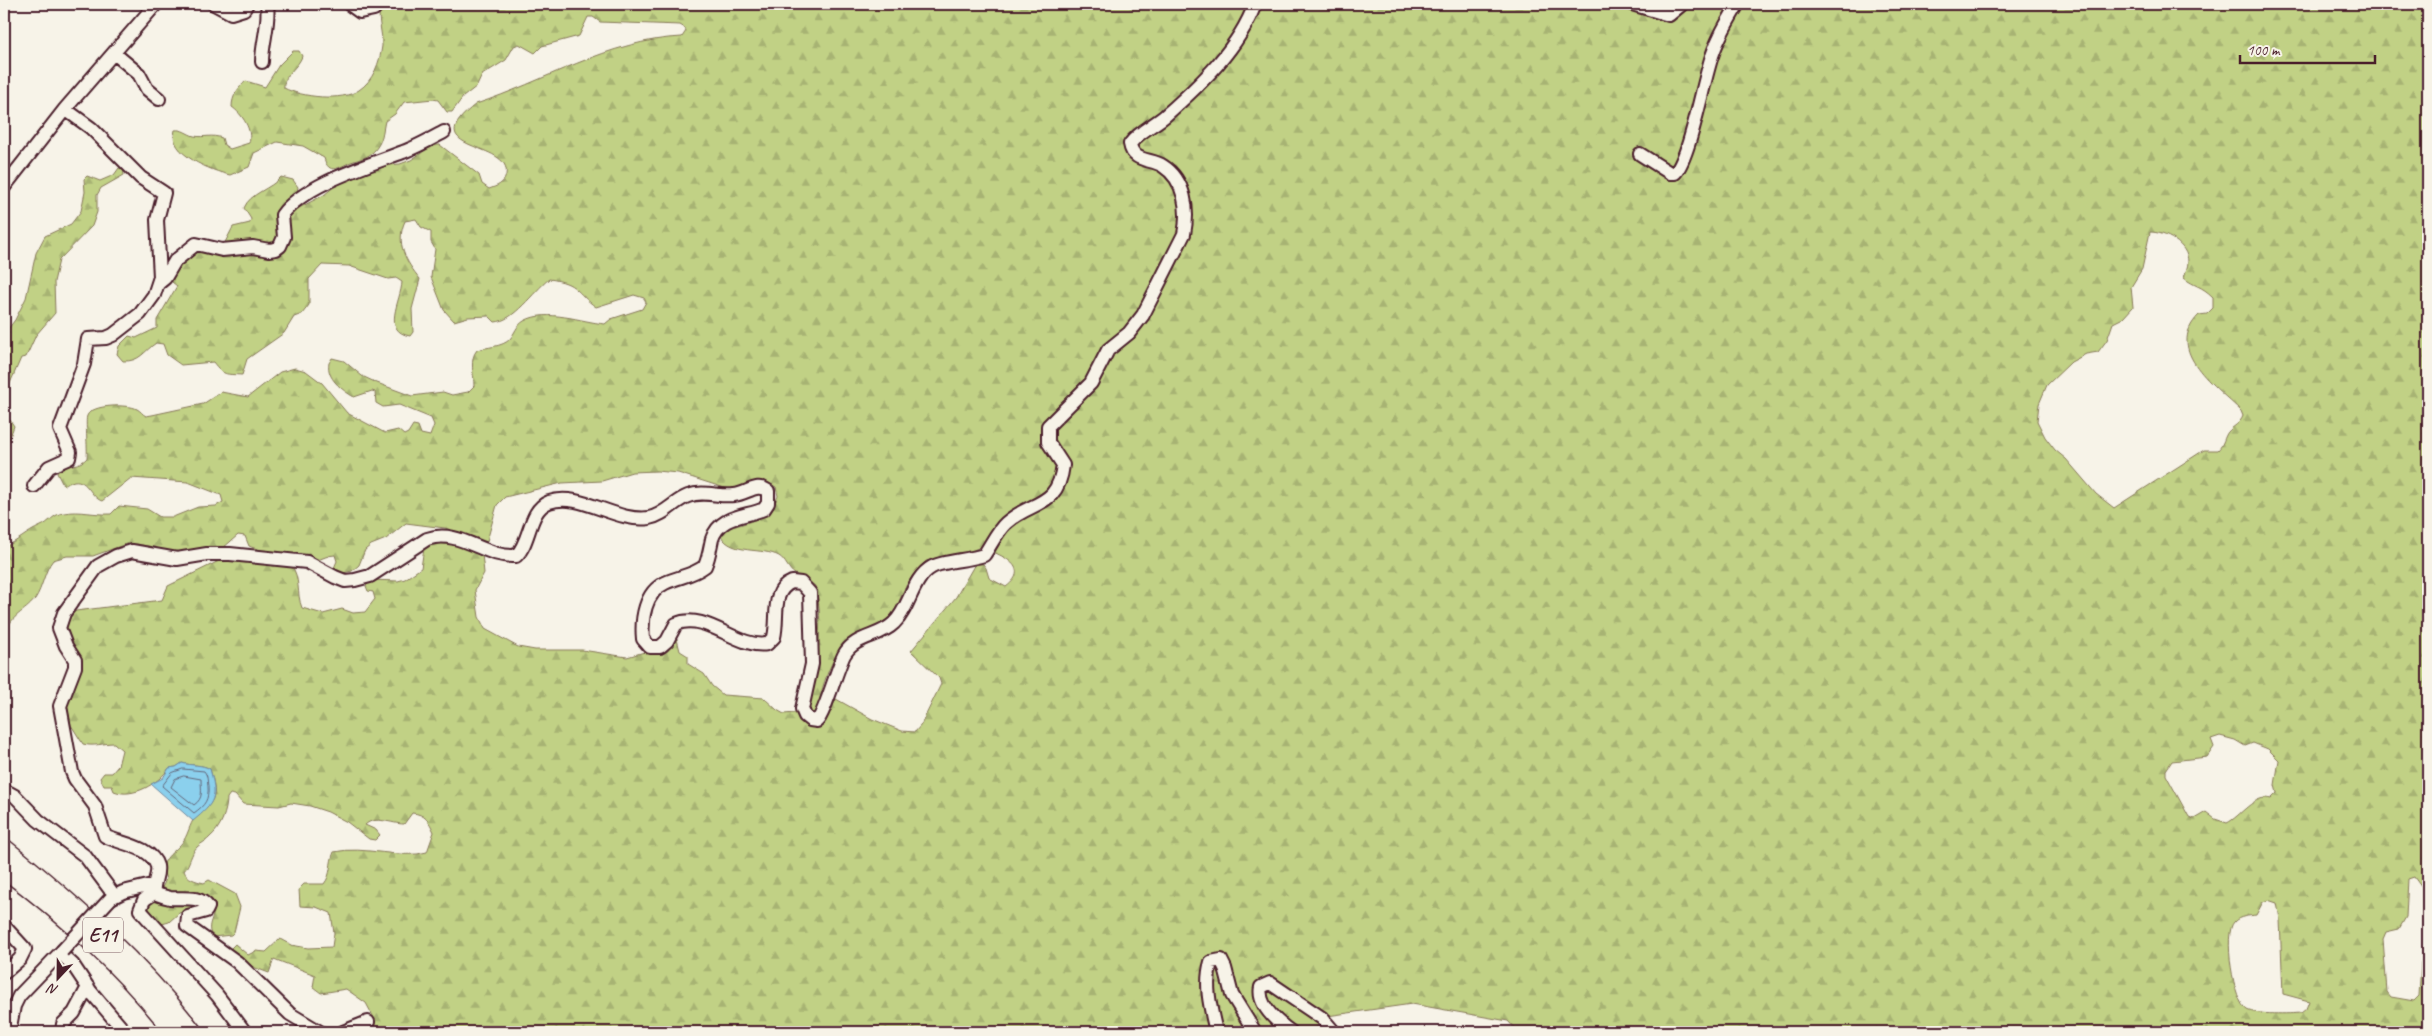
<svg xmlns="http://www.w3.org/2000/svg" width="2432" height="1036" font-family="Caveat,sans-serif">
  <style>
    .forest { fill: url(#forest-firs); stroke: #867858; fill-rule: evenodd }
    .water { fill: #8bd0ed; stroke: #71899f }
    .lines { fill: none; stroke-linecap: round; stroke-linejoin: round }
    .shore { stroke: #646679; stroke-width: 1 }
    .minor-casing { stroke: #4a1f2b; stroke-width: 16 }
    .highway-casing { stroke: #4a1f2b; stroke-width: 22 }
    .minor { stroke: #f7f3e8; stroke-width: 12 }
    .highway { stroke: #f7f3e8; stroke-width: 19 }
    .minor-bridge-casing { stroke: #4a1f2b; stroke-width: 16; stroke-linecap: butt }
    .minor-bridge { stroke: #f7f3e8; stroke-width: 12 }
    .labels { text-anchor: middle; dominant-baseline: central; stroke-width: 4.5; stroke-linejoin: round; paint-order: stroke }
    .shield { fill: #f7f3e8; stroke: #7e5f64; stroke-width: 1 }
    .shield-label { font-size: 20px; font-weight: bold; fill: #4a1f2b }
  </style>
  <defs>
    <pattern id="forest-firs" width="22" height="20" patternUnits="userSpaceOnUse" patternTransform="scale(1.25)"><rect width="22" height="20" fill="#c1d185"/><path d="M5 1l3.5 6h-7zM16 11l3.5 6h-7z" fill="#a7b373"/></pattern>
  </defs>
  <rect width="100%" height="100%" fill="#f7f3e8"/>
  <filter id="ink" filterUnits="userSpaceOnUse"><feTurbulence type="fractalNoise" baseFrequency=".02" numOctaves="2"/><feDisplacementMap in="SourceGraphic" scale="10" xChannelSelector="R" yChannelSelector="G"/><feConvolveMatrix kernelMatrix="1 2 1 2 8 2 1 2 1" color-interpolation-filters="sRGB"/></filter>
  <g filter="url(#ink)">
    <!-- forest -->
    <path class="forest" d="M381,4H2428V890L2422,888L2414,877L2408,879L2406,917L2399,929L2386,932L2383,939L2387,992L2391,997L2414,1001L2419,996L2421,962L2428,955V1032H1518L1508,1021L1412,1004L1327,1016L1317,1026L1318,1032H359L371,1028L374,1018L366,1003L346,989L321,993L313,987L315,975L274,959L269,973L253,967L230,949L235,944L248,955L256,951L266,952L280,939L291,945L308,948L332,947L334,933L331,913L316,907L300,906L299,889L304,884H324C332,874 329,863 334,852C364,845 402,860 427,852L434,832C429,821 425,814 412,813L404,824C392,824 375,815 365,825L376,830L380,835L375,840L369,839L347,822L328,812L310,806L291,803L279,806L243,804L235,795L230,794L227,798C227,811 221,828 210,837C207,841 201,843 197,847C191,853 190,864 184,871C187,879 196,881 204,883L209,880L235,894L240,907L234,932L231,935L213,937C204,926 216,916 215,904L207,897L201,896L192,909L179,913L169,922L162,924L148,913C149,899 161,894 166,879C157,857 175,854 184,840C188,834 190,824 194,819C201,812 211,806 214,796C216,789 212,776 210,769C202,764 192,766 182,763L176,767L169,768C159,783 133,799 114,791L112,786H104L100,778L104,773H112L118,766L122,750L114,743C103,743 94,747 83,744L71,725L66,701L79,671C72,650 57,628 76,611L162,600L168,586L221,560H230L291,565C301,578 296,593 302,608L323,614L342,609L353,613L365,612L375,599L373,592L368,591L366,586L371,580L398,581L405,579L421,568L424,548C447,535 460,545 482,554L484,573L475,590L479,617L485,629L518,647L535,650H582L627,657L648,651L662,654L668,651L674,639H677L680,651L688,656V664L704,674L712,686L723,695L764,698L777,710L784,714L795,713L812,726L821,727L825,723L836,699L872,719L902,731L915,732L921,725L941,684L939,678L911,651L956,597L975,564H983L986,568L989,578L1006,587C1034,566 998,554 981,547L968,552L926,561C918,569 910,578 905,588C900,598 898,607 891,615C881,627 868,630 855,636C833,646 820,691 817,713L811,716L807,710C815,674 826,622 815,586C808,580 802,578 795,574C788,570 786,560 779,556C762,547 732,555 721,536L724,529C733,527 762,519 768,513C773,508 776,501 778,496L776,487C755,476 751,484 731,490L678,473L657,471L632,472L602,481L562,483L505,497L497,505L487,541L483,543L445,528L406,523L386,539L371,545L365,550L359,565L352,571L343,573L334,568L337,561L335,555C327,555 323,559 316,560C302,561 263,552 249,546L245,536L238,535L223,548L185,554L137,544H126L93,556H67L53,560C44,571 43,587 35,599C23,614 14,612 4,634V547C19,541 25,533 41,526C49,523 53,514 64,513C79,510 95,515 111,514L119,506L147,509L160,517H173L198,507L216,506L223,502L221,495L188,482L131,478L102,501C90,497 88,479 74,481C69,482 68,485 63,485L57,473L58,468C68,465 80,466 87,458C88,448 85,420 87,416C91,404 128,404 137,409C141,411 142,414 146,416L152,415L203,404L221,392L248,397L280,372L295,368L306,371L322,383L347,413L385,433L398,430L404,435L408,433L413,425L418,426L421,434L430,436L434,425L431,418L399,405L383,407L376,403L375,392L372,391L354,397C342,390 326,378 329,363L332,358L344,361L362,376L377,383L412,396L443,392L452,395L468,392L474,386C474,375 469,359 477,350C486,347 503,347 510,339C515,333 516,326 524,321C547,308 582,322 605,324L611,319L642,309L646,302L644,298L634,295L596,307C575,292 579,283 549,279C533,292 514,321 495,322L489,316L468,317L454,321L444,310L431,277L435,249L431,242V232L421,227L416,219L405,221C395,243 406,262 420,279L412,309L413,332L410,336C381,331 401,301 402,282L396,278L388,279L349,266L322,265L309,279V305L302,314L294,317L284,333L247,359L242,375C225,374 224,376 213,362L181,365L167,355L163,344L156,343C144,351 140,362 123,361L117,354L119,346L129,336L136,338L157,328V320L177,286L172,282L180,260L198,249L219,254L233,227L250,223L251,219L244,208C250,193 271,189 281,177L293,180L298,187L293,211L324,195L342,180L378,166L400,164L411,160L433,145H440L479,175L482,184L489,189C497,186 504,184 506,175C513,140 413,153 476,104C544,82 608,40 682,37L686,31L685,28L680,25L600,22L593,17H588L579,36L542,46L535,53L519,44L514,46L506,60L482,75L477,86L463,97L452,112H447L438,100L433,99L404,102L395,114L385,121C383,129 383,137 379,144C372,157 363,158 351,162C339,167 329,176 324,158L303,146L277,142L254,153L249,167L230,175C212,171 167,154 175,130C183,129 187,134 194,136C205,138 211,134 222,138L224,145L230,149L249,143C253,130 242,114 232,107C232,96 238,88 246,81L265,87L279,65L293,51H299L302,56C299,67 282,76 284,88C301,97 342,102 359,90C373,81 380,62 382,46C383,31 376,19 381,4ZM2150,232C2165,232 2188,244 2188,262C2188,267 2185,273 2184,278C2195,287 2201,285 2213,297V308L2207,314L2199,315C2163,351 2217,387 2241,411L2243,416C2240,424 2233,426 2228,432C2224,437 2224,444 2218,450H2204L2114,508L2096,494L2066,459L2055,450L2045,437L2037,421L2039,404L2047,385L2071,362L2086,354L2098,352L2107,340L2113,323L2123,318L2133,307L2131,287L2142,269ZM2220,736L2235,740L2245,746L2253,743L2268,749L2279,760L2275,785L2277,793L2271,799C2255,793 2240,817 2227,823L2215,819L2206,812L2194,819L2189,817L2166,775V770L2172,761L2207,757L2214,747L2211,739ZM2268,900L2277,903L2280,919L2283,994L2309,1001L2306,1009L2301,1013C2290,1014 2256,1015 2247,1010C2233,1002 2223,933 2234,922C2239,916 2249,916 2256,915L2263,902Z
      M119,168H123L124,175L101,188L97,195V212L92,226L59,260L54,282L55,313L36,335L26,357L21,358L4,397V334L15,320L26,298L36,253L45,236L71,224L81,211L85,192L84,179L87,176L100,181L114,175Z
      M4,417L10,420L14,426L4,453Z"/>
    <!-- water -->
    <path class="water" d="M182,763C192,766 202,764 210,769C218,797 215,803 193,821L151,784L163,778L169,768L176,767Z"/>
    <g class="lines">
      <!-- shore -->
      <path class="shore" d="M183,769L204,771C208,776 207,780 208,786C209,800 205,805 194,813L162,786L172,773Z
        M184,776L201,779C201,791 204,798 194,805L171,787L175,779Z"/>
      <!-- minor casing -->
      <g class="minor-casing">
        <path id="minor" d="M214,4L231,13L244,9L247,4
          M349,4L360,12L374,9L378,4
          M1632,4L1669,15L1681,5L1680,4
          M114,53L139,74L147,89L159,99
          M262,62C262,42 270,23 267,4
          M1640,154L1670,173H1675C1690,157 1703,82 1712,56C1718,37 1728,21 1738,4
          M4,187L65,109L156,4
          M159,283L165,278L175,261L196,244L222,250L253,247L269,250L276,249L280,246L284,237L282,215C303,185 369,165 403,152C417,147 431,139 444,132
          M34,486L49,467L69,458L70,452L60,429L84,364L88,339L106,338L113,335L140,314L154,295L160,277L157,220L164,193L141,178L91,128L65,109
          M4,790L15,796L38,820L85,856L114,895
          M154,893C152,883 159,876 157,866C151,846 120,844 105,836L95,806L75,779L72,772L60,706L75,667V660L66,646L59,628L64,613L98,566L116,556L132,551L177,559L207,554H230L307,562L335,577L345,581L355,580L370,576L427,539C460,528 484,558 516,556C531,542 528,510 549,502C580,491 616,523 649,518C665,515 674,501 688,496C704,490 718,497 734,495C747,494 757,482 768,491V503L764,509C745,517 720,515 712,539C710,548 709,557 705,566C692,576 680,576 665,583C645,592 641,619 643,639L650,647H660L667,641L676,624C706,611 737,649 767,644L774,637C779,617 770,591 792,582L801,583L810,593L812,664L802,709L805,716L810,720L817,721C824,715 837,669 844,655C855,635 879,638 894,623C910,608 912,578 932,567C942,561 970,560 984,555C991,545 997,531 1006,523C1031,500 1058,509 1063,465L1048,442V426L1091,383L1108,350L1129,333L1143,315L1184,234C1189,210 1185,180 1163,166C1151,158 1133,163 1130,144C1139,131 1155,125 1166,115C1201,84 1239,48 1255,4
          M154,893C159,895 165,897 170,898C183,899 200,895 208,907L206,911L188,916L187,926L237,962L290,1014L320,1032
          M154,893L144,900L140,910L217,995L245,1032
          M111,898L123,892L152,885
          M4,926L25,949L20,959L4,973
          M60,953L73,965L91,992L125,1032
          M9,1032L14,1006L19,996L62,951
          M62,1032L63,1024L74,1013L88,987
          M343,1032L368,1022
          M1216,1032C1211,1010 1204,985 1211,962L1221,960L1225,968L1232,995L1255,1032
          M1291,1032C1277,1022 1257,1005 1261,987L1270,983L1322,1018L1334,1032"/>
      </g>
      <!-- highway casing -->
      <g class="highway-casing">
        <path id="highway" d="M4,849C72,904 138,963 192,1032
          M4,868C63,911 131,974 175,1032"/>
      </g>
      <!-- minor -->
      <use href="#minor" class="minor"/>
      <!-- highway -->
      <use href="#highway" class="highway"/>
      <!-- minor-bridge casing -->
      <g class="minor-bridge-casing">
        <path id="minor-bridge" d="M62,951L111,898"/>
      </g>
      <!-- minor-bridge -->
      <use href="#minor-bridge" class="minor-bridge"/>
    </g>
  </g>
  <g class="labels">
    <!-- shield labels -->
    <rect class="shield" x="83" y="917.5" width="40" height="35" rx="4"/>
    <g class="shield-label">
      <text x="103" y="935">E11</text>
    </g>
  </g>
  <!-- margin -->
  <rect width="2432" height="1036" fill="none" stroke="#f7f3e8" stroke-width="20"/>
  <rect x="10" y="10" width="2412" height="1016" fill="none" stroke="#4a1f2b" stroke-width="2" filter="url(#ink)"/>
  <!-- north arrow -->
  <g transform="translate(58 978) rotate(202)" stroke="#f7f3e8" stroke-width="4" paint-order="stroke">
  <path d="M0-4L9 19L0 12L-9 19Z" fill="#4a1f2b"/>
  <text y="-8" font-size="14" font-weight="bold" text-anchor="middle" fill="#4a1f2b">N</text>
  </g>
  <!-- scale -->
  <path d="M2240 55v8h135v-8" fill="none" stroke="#4a1f2b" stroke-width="2.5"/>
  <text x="2247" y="55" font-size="15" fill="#4a1f2b" stroke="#f7f3e8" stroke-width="4" paint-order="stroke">100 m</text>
</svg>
